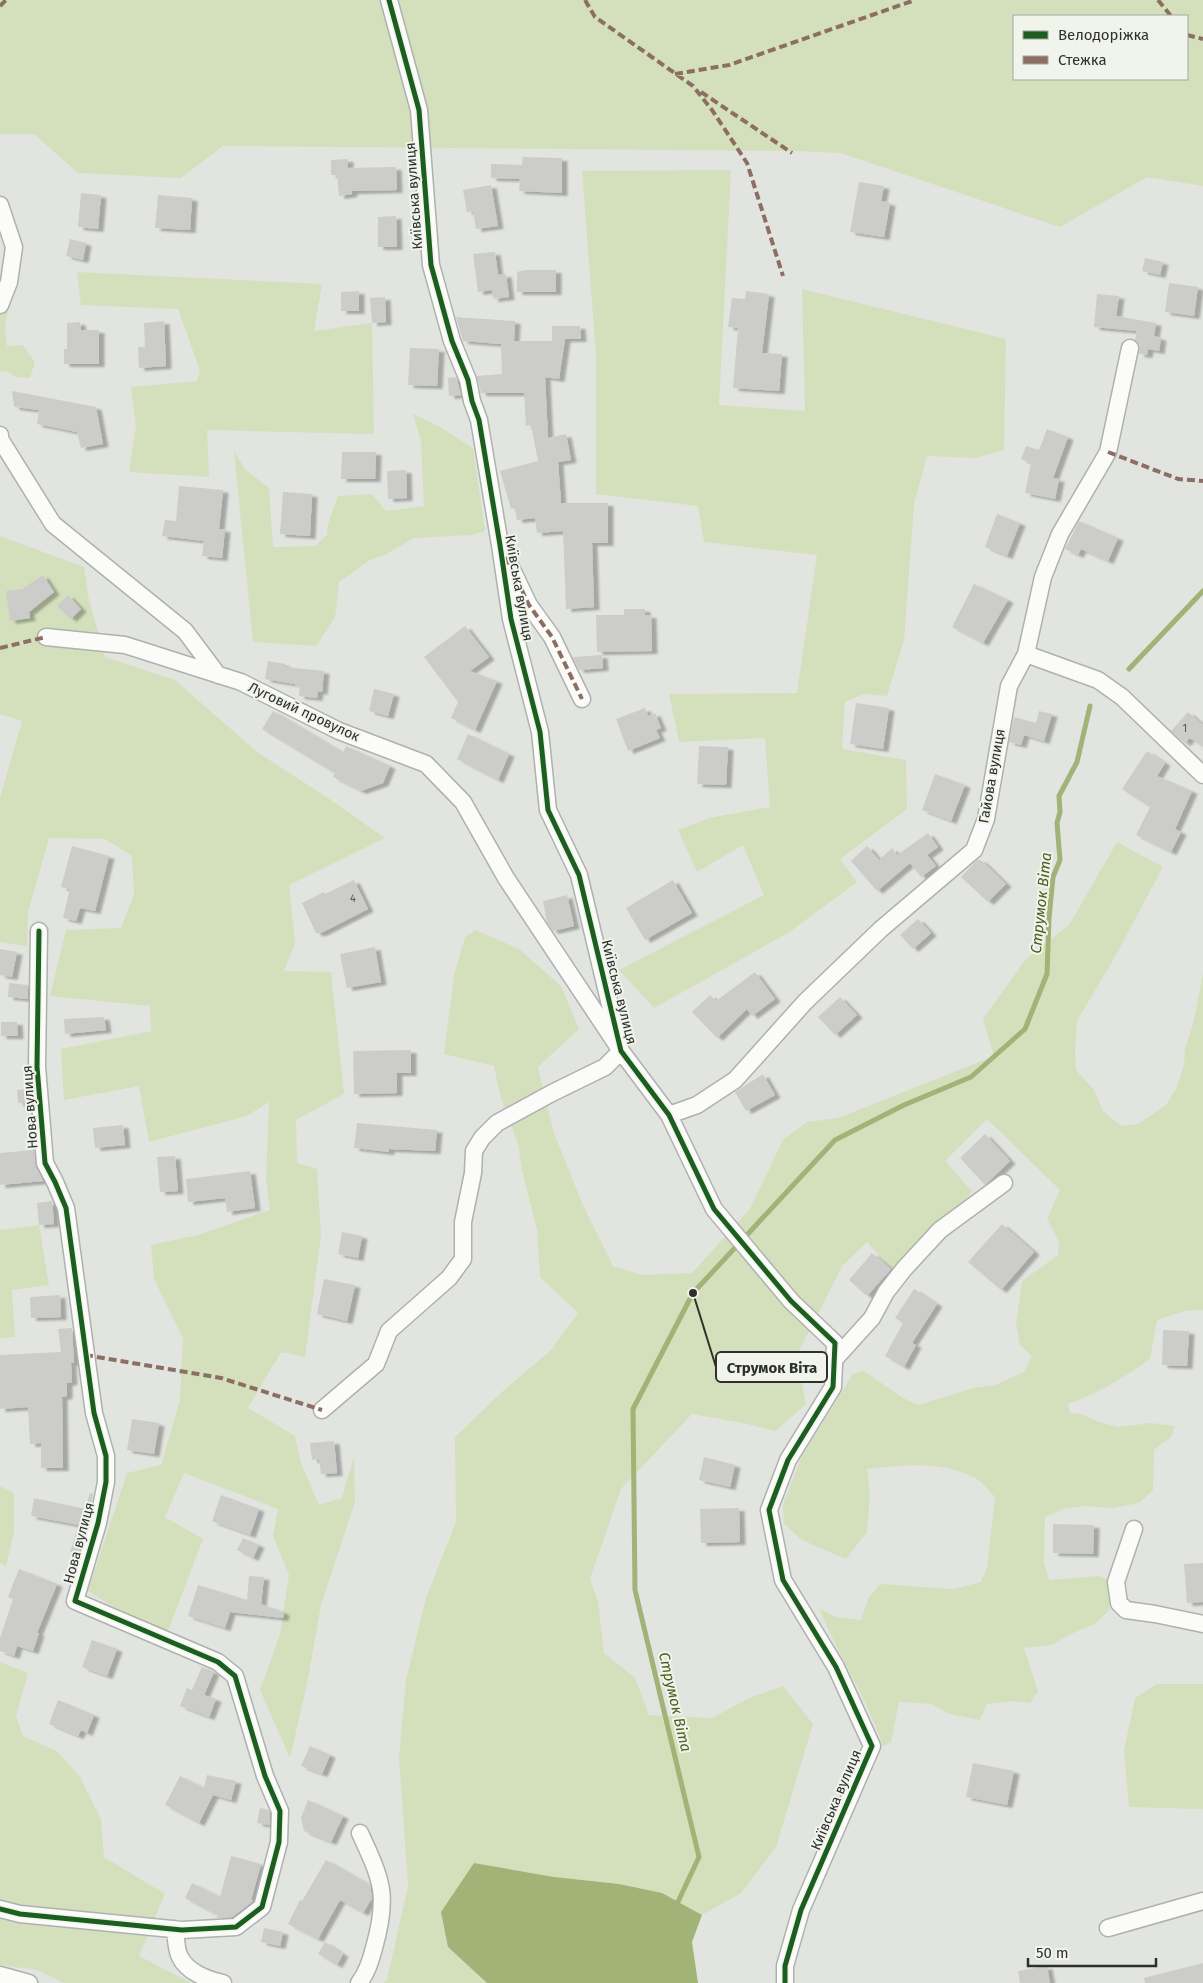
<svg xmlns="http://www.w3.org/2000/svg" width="1203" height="1983" font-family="'Fira Sans',sans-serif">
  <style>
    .green { fill: #d4e0bc; fill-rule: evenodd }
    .water { fill: #a1b376 }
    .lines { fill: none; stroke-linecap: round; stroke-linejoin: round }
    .stream { stroke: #a1b376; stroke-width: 5 }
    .building { fill: #cccdcb; filter: url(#shadow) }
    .minor-casing { stroke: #afb1ae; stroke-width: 19 }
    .minor { stroke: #fbfbfa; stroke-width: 16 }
    .quiet { stroke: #8d6e63; stroke-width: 4; stroke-dasharray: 8 4; stroke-linecap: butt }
    .cycleway-casing { stroke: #f0f4eb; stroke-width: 8 }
    .cycleway { stroke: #1b5e20; stroke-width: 5 }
    .labels { text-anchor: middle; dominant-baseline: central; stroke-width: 4; stroke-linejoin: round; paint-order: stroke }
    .number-label { font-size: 11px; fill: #565754 }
    .street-label { font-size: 14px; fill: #2f302d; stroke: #f0f4eb }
    .water-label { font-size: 15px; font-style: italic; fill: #4c5d20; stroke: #f0f4eb }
    .leader { fill: none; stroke: #2f302d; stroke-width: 2 }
    .callout-dot { fill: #2f302d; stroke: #f0f4eb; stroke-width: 2 }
    .callout { fill: #f0f4eb; stroke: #2f302d; stroke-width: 2 }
    .callout-label { font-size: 15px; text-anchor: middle; font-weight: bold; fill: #2f302d }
  </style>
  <defs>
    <filter id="shadow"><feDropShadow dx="5.5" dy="3" stdDeviation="1" flood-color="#0004"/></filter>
  </defs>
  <rect width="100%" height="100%" fill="#e2e4e0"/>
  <!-- green -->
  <path class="green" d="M0,0H1203V186L1147,177L1060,227L840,153L795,151L223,146L181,178L78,173L34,134H0ZM1014,16H1187V79H1014Z
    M731,170L719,405L805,411L802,289L1006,339L1004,450L975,458L927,456L914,504L904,640L887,696L864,694L845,702L842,749L906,760L907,809L840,859L857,882L788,933L654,1008L619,970L764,895L743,845L697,872L678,830L709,818L770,807L765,738L679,742L669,694L797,693L817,555L704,542L698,506L596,494V355L582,171Z
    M77,272L322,284L314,331L372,323L374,434L207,430L209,477L129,472L136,426L131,387L197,381L200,371L178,309L81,305Z
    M0,301H10L5,327L7,346L23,345L35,362L30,378L16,377L6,371L0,372Z
    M413,414L440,427L473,448L485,531L472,535L414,538L385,555L370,560L339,582L335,617L316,646L253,642L234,451L245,469L269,488L273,547L315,546L327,535L328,524L338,496L372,494L386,511L424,506L421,442Z
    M0,536L84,567L89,600L105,657L175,680L257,752L325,796L385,838L289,885L295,943L284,971L331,972L344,1094L296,1120L297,1163L317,1169L321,1236L305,1357L281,1352L248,1408L295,1436L301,1463L319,1505L342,1498L354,1456L355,1502L321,1605L307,1684L290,1758L260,1690L280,1634L289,1575L273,1536L278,1509L184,1473L165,1517L203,1539L165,1639L88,1591L127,1473L161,1465L180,1400L183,1338L154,1279L151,1245L198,1235L270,1210L266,1179L269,1102L247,1116L149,1142L139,1086L64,1100L61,1049L151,1031L150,1006L50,996L66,930L121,928L134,894L132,856L105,839L49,838L28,912L27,946L0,942V798L22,721L0,714Z
    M1117,842L1163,867L1116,955L1077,1021L1075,1053L1076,1070L1094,1090L1103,1111L1121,1126L1138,1124L1166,1105L1176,1089L1184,1065L1185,1048L1193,1024L1203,974V1310L1184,1311L1157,1320L1150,1359C1124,1378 1098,1393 1068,1404L1070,1413L1081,1414L1096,1421L1118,1427L1151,1423L1175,1426L1171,1437L1154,1450L1153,1490L1139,1503L1112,1508L1086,1506L1063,1509L1045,1517L1044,1562L1049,1580L1099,1576L1107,1579L1110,1609L1095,1624L1071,1634L1052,1645L1024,1648L1038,1692L1030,1703L1013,1701L987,1704L980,1720L949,1714L932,1704L899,1702L891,1742L883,1746C867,1698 838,1655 819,1608L836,1617L861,1620L868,1599L880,1584L953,1589L981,1582L987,1567L995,1497C989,1491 982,1482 975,1478C942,1460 903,1465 867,1469L870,1494L867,1532L846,1559L802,1540L784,1524L783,1505L801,1458L853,1374L864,1371L903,1398L919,1405L973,1388L995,1385L1024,1372L1032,1356L1020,1345L1016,1323L1022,1281L1058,1255L1059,1241L1047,1219L1060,1190L987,1119L945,1161L972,1191L946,1226L891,1269L867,1242L843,1265L797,1355L806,1404L775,1431L743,1423L692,1414L621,1489L590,1579L598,1601L604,1653L635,1678L649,1715L712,1718L747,1699L783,1686L813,1724L776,1847L741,1893L702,1915L662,1893L619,1884L554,1877L474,1863L461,1883L448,1947L487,1983H383L387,1980L408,1886L399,1757L406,1680L426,1598L456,1522L455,1437L505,1389L551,1350L578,1313L540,1277L537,1230L522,1170L518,1144L500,1095L494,1066L444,1054L454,975L465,937L476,930L519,949L561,986L579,1029L538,1067L554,1133L582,1203L613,1266L642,1275L692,1273L750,1209L783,1140L807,1122L838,1118L994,1056L983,1019L1026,959L1069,925Z
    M39,1225L49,1285L12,1290L15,1337L0,1338V1230Z
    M0,1486L14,1493V1532L6,1566L0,1563Z
    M0,1662L28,1673L16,1716L23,1736L58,1752L80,1777L101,1819L104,1857L165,1894L139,1956L191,1983H64L37,1970L0,1965Z
    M1157,1684H1203V1809L1129,1807L1124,1750L1135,1698Z"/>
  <!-- water -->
  <path class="water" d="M474,1863L554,1877L619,1884L662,1893L702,1915L692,1942L698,1983H487L448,1947L441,1912Z"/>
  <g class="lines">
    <!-- stream -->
    <path class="stream" d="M1129,669L1203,591
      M676,1906L699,1857L635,1590L633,1409L693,1293L835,1140L904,1105L971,1077L1025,1029L1047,974L1049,918L1053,877L1060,860L1057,823L1060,812L1059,796L1077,762L1090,706"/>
  </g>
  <!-- building -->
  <path class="building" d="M523,157L562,158V193L519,191L520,179L491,178V164L522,165Z
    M348,159V168L396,167L397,190L352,191V194L339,196L337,175H331V160Z
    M859,182L884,186L881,201L890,203L884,237L850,232Z
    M491,185L498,226L476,229L473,211L467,212L463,190Z
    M81,193L101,195L98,229L78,227Z
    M158,195L192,198L190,230L155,228Z
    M396,216L397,247H378V217Z
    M70,239L86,243L83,260L66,256Z
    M495,252L498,275L506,274L509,297L493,299L492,290L478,292L473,254Z
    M1145,258L1163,262L1160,275L1142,271Z
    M525,270H556V292H517V272Z
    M1169,283L1198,287L1194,316L1165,312Z
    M359,291V311H341V292Z
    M746,291L769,294L762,353L782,354L779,391L733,388L738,328L728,327L732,298L745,299Z
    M1097,294L1119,296L1116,316L1156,323L1154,336L1161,338L1159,351L1148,349L1147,355L1139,354L1140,345L1135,340L1137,331L1094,327Z
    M385,297L386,322L372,323L370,298Z
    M456,317L515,321L514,341H552V326H580L581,339H565L559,379L545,377L548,438L566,434L571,460L558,462L561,503H608V543H592L594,607L566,609L563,531L537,533L535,518L517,520L515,508L511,509L500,471L538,461L531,425L526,426L524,393H481L477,376L502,374L501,344L463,341Z
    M164,321L166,366L139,368L138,347H145L144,323Z
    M80,322L81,330H99V364H64V349H67V323Z
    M410,348L439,349L437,386L408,385Z
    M456,377L461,395L449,396L448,378Z
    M12,391L96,407L103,444L81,448L77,432L37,424L39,410L14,407Z
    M1047,429L1068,437L1053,478L1059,479L1055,499L1025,493L1031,463L1021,459L1026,446L1039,450Z
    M342,452H376L375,479H341Z
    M406,470L407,498L388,499L387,471Z
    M179,486L223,490L219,529H225L222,558L202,556L204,541L162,536L165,520L176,521Z
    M283,492L312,494L310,536L280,534Z
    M997,514L1020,523L1007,556L985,547Z
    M1079,521L1118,538L1108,561L1081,549L1078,555L1065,549Z
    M43,575L54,592L29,612L30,618L10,621L6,591L22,589Z
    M974,584L1008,600L983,643L952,627Z
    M68,595L81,609L71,619L57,606Z
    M624,609H645V615H651L652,651L597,652L596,615H624Z
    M465,626L489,657L470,671L497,681L475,730L451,718L458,702L424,657Z
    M602,655L603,668L579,670L573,657Z
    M268,661L285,664V667L324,671L322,692L318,691L317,698L299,696L300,687H295V684L265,679Z
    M374,689L394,694L388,716L369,711Z
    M856,703L889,708L883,749L850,744Z
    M645,708L648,716L655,713L661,728L656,730L660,738L628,751L616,719Z
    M273,711L343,753L346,746L390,766L383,783L361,791L333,777L335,773L262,729Z
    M1039,711L1052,714L1044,741L1024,735L1021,745L1009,742L1014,717L1036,723Z
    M1188,712L1203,725V747L1190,738L1185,743L1171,731Z
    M468,734L509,754L498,780L457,759Z
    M699,746L728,747L726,785L697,784Z
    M1147,751L1165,763L1157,776L1192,791L1175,829L1181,832L1171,852L1136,835L1150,807L1122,789Z
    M935,774L965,785L951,821L922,810Z
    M928,833L938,847L927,855L936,866L921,877L910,863L877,891L851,861L867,846L879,860L892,848L897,855Z
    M72,846L109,856L95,911L80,908L76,921L63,918L70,889L61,887Z
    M977,860H981L1006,884L988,902L961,877Z
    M354,880L368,909L321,933H316L302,903L324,892L325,894Z
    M673,880L692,913L645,940L626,908Z
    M567,895L574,926L553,931L547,922L543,901Z
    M918,919L931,933L913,949L900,935Z
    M375,947L381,982L347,988L340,954Z
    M0,949L17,952L12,977L0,975Z
    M755,972L775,999L752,1016L747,1009L717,1038L692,1012L710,995L716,1001Z
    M9,983L28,985V999L8,997Z
    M840,997L857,1015L835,1035L818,1017Z
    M104,1017L106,1030L65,1034L64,1019Z
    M1,1022H17L18,1036H1Z
    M411,1050V1073H397V1093L354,1094L353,1051Z
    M763,1074L775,1095L746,1111L735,1092Z
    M29,1089L30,1102L18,1103L17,1090Z
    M357,1123L437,1130L435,1151L389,1149V1152L354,1148Z
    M123,1125L125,1145L95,1148L93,1128Z
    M985,1134L1010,1161L985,1185L960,1158Z
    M34,1150L36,1167L43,1181L0,1185V1153Z
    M175,1156L178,1191L160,1192L157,1157Z
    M250,1171L255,1208L227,1212L225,1198L188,1202L186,1179Z
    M52,1201L54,1224L39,1225L37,1203Z
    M1002,1224L1034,1252L1001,1290L968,1262Z
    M342,1232L362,1236L358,1258L338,1254Z
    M872,1253L891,1269L867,1296L849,1280Z
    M324,1279L355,1285L347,1321L317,1314Z
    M914,1289L937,1304L912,1343L916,1345L904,1367L885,1356L903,1323L895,1318Z
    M60,1295L61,1317L31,1318L30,1297Z
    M72,1328L74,1363H71L72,1382L67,1383V1396L62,1397L63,1468H41V1443L30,1444L28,1407L0,1409V1355L61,1352L58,1329Z
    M1163,1330L1189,1331L1187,1366L1162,1365Z
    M132,1419L159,1423L154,1454L127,1450Z
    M334,1441L337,1473L321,1474L319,1459L312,1460L310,1443Z
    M704,1457L735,1465L730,1487L699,1480Z
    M90,1493L93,1494L88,1521L78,1555L70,1552L79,1525L31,1516L34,1498L85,1509Z
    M221,1495L259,1509L250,1535L212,1521Z
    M739,1508L740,1542L701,1543L700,1509Z
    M1053,1524L1094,1525L1093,1554L1053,1553Z
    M243,1538L259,1545L253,1558L237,1550Z
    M1203,1563V1602L1187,1603L1184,1564Z
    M19,1569L57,1584L37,1633H39L33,1651L17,1646L14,1656L0,1651V1638L13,1599L8,1597Z
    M249,1576L264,1577L261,1604L284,1612L283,1618L230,1612L225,1628L188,1616L198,1585L247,1600Z
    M92,1640L117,1649L107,1676L82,1667Z
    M202,1667L214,1672L204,1695L216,1699L209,1717L180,1706L187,1688L192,1690Z
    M58,1700L94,1715L87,1733L81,1730L78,1736L49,1724Z
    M310,1746L330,1755L322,1774L301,1766Z
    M973,1763L1014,1771L1007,1805L966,1797Z
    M207,1775L236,1781L231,1800L213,1795L199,1823L165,1805L180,1776L204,1788Z
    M308,1800L343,1816L331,1842L304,1831L301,1818Z
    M260,1808L269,1810L270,1825L257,1823Z
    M231,1856L261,1864L251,1900L253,1901L232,1917L217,1918L218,1915L185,1898L192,1883L220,1897Z
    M326,1860L370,1885L372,1898L363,1913L340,1900L318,1939L288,1924L300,1900L302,1901Z
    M264,1928L283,1932L280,1946L261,1942Z
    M325,1942L343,1954L337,1965L318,1954Z
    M1203,1963V1983H1145L1144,1978Z
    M1047,1966L1050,1983H1020L1018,1971Z"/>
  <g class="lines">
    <!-- minor casing -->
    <g class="minor-casing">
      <path id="minor" d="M389,0L419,110L431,265L452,341L468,380L472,401L479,420L500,545L511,619L540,732L548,810L579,875L621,1051L669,1115L714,1209L791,1301L835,1343L833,1387L788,1460L769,1510L783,1580L836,1667L872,1746L801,1910L785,1966V1983
        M0,205L14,247L9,282L0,305
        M0,435V439L53,524L185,631L218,675
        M508,561L529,605L552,637L582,699
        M46,637L125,645L241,682L339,731L426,764L463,802L506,878L621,1051L605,1067L552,1093L497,1123L482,1138L474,1151L473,1173L463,1222V1259L449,1278L389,1331L376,1364L322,1410
        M1026,654L1098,680L1122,697L1203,775
        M669,1115L697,1105L735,1080L805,1002L881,929L974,850L986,819L1009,686L1026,654L1043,577L1060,534L1108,452L1130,348
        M834,1360L872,1318L886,1292L904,1269L940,1230L1004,1183
        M1134,1529L1116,1582L1119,1603L1126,1610L1155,1614L1203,1624
        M0,1909L20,1914L182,1930L236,1927L262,1907L279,1842L280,1811L265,1776L235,1676L218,1662L75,1601L98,1523L106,1482V1456L94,1413L66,1208L55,1182L45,1163L37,1067L39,931
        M1108,1928L1203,1901
        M175,1929C176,1938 176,1950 180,1957C187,1972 208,1980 223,1983
        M0,1975L29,1983
        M359,1983C367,1973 371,1960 374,1948C389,1895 382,1881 360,1833"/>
    </g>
    <!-- minor -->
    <use href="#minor" class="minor"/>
    <!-- quiet -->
    <path class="quiet" d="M585,0L595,17L693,86L712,110L747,163L783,276
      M1158,0L1171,16
      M0,6L6,0
      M1187,35L1203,39
      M675,74L729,65L915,0
      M701,92L792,153
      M1108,452L1178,479L1203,481
      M506,557L529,605L552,637L582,699
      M0,648L46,637
      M85,1355L221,1378L322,1410"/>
    <!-- cycleway casing -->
    <g class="cycleway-casing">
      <path id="cycleway" d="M389,0L419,110L431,265L452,341L468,380L472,401L479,420L500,545L511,619L540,732L548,810L579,875L621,1051L669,1115L714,1209L791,1301L835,1343L833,1387L788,1460L769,1510L783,1580L836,1667L872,1746L801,1910L785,1966V1983
        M0,1909L20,1914L182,1930L236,1927L262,1907L279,1842L280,1811L265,1776L235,1676L218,1662L75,1601L98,1523L106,1482V1456L94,1413L66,1208L55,1182L45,1163L37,1067L39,931"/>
    </g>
    <!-- cycleway -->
    <use href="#cycleway" class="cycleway"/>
  </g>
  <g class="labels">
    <!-- number labels -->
    <g class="number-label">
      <text x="1185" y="728">1</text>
      <text x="353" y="898">4</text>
    </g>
    <!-- street labels -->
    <g class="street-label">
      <text transform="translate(414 196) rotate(-94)">Київська вулиця</text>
      <text transform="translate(519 588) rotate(80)">Київська вулиця</text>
      <text transform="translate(304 712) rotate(25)">Луговий провулок</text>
      <text transform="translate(992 776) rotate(-80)">Гайова вулиця</text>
      <text transform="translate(619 992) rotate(76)">Київська вулиця</text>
      <text transform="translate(30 1107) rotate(-94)">Нова вулиця</text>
      <text transform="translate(79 1543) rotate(-75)">Нова вулиця</text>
      <text transform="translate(836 1800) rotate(-67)">Київська вулиця</text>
    </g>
    <!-- water labels -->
    <g class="water-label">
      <text transform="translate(1041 903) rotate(-84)">Струмок Віта</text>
      <text transform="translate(675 1702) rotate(77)">Струмок Віта</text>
    </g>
  </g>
  <!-- callouts -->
  <path class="leader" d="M693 1293L716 1367"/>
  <circle class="callout-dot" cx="693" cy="1293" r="5"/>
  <rect class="callout" x="716" y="1352" width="111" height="30" rx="5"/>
  <g class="callout-label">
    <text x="772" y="1373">Струмок Віта</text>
  </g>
  <!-- legend -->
  <rect x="1013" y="15" width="175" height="65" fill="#f0f4eb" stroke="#a3a69f"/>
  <rect x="1023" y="31" width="25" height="8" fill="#1b5e20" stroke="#a3a69f"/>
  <text x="1058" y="40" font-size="15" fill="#2f302d">Велодоріжка</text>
  <rect x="1023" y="56" width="25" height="8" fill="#8d6e63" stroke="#a3a69f"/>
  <text x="1058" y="65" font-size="15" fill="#2f302d">Стежка</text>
  <!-- scale -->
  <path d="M1028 1958v8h128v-8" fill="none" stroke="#2f302d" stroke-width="2.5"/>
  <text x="1036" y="1958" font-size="15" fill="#2f302d" stroke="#f0f4eb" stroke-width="4" paint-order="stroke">50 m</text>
</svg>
